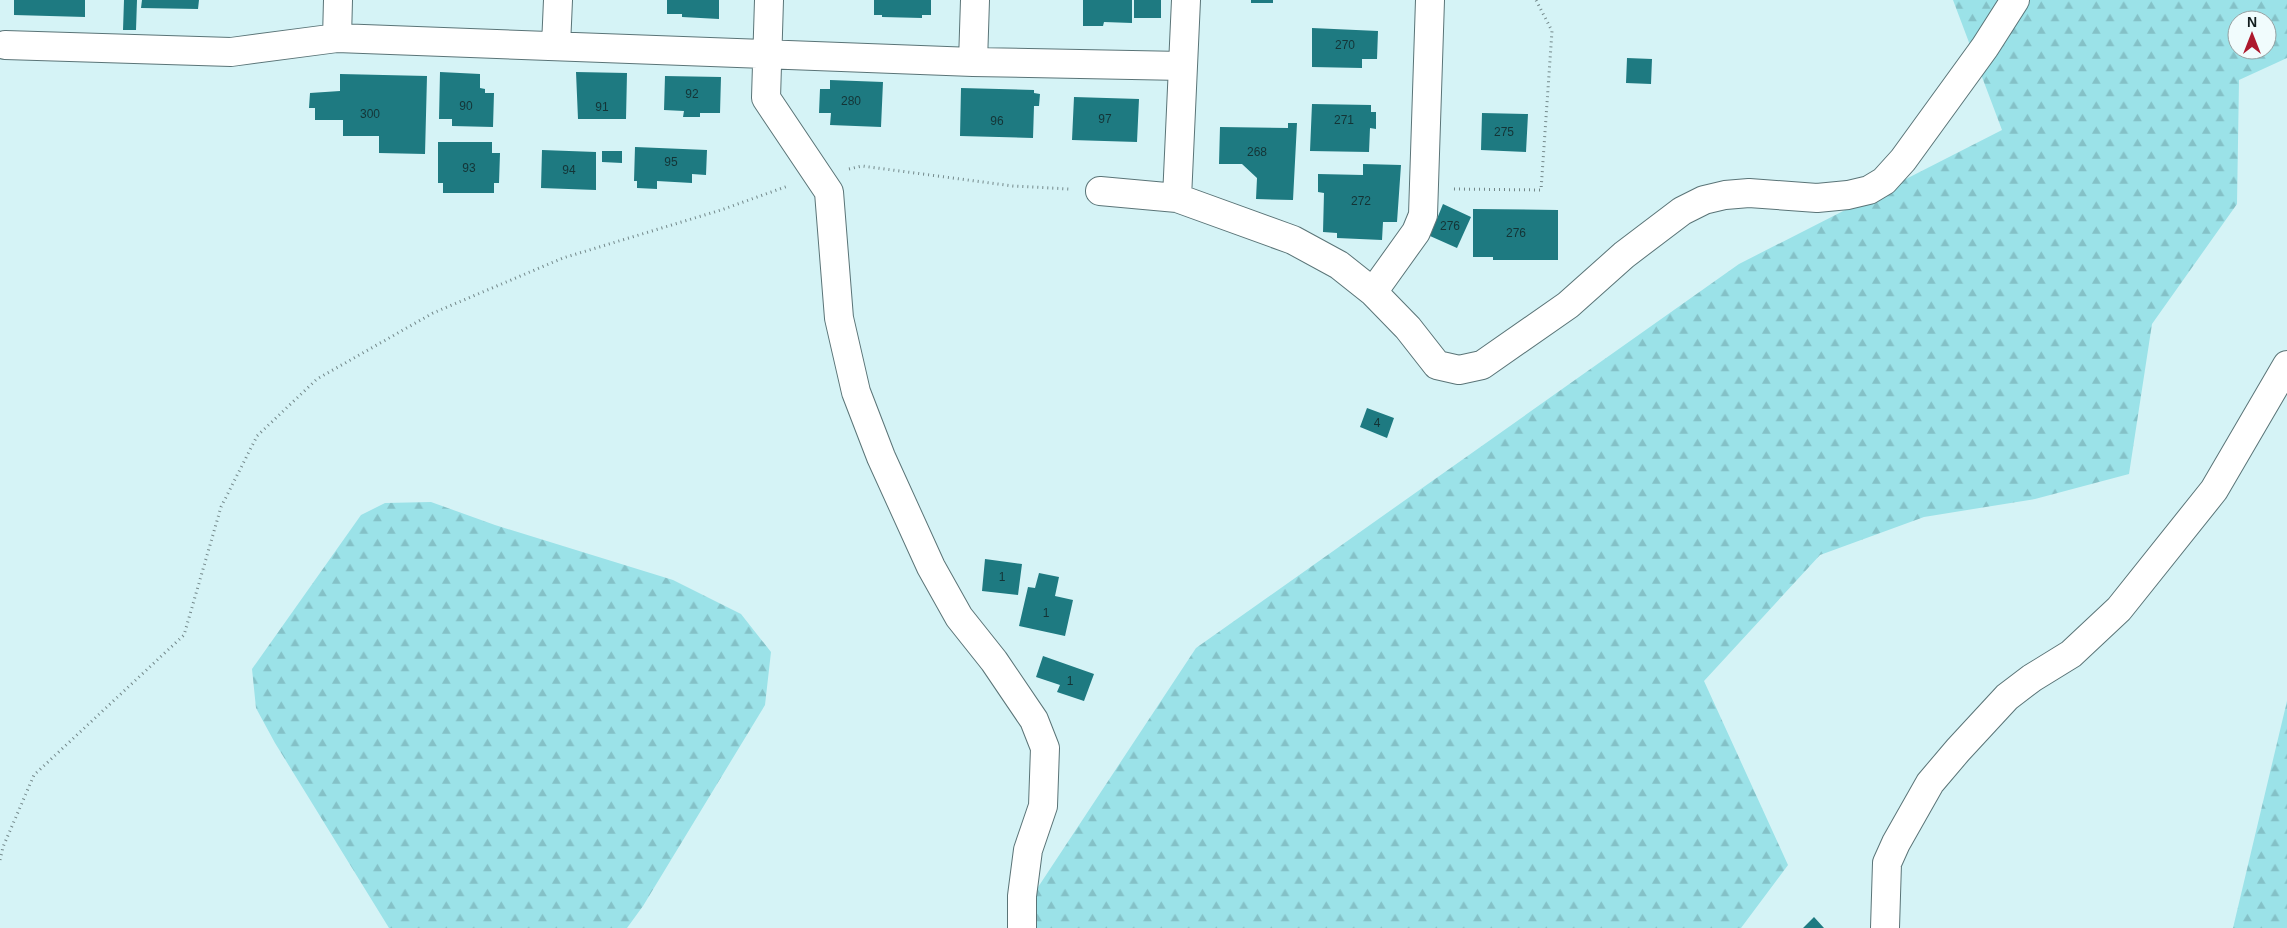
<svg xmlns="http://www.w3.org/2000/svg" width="2287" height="928" font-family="Helvetica,sans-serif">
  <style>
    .forest { fill: url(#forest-firs); fill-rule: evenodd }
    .building { fill: #1e7a81 }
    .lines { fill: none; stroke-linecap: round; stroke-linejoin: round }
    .street-casing { stroke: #5a7477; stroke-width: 30 }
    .path { stroke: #73888a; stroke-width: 3; stroke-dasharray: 1 4; stroke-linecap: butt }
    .street { stroke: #fff; stroke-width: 28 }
    .labels { text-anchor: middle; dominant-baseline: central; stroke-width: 4; stroke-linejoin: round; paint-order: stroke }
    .number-label { font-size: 12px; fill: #143436 }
  </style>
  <defs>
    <pattern id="forest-firs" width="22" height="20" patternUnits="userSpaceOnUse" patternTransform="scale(1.25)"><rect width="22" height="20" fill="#9be2e8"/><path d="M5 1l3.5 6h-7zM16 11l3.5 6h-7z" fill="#84c1c7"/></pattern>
  </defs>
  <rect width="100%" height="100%" fill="#d5f3f6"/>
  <!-- forest -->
  <path class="forest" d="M1953,0H2287V58L2239,80L2237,204L2152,324L2129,474L2035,499L1924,517L1820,555L1704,681L1788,865L1741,928H1011L1196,648L1739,264L2002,130ZM2237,20H2267V50H2237Z
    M431,502L495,525L673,580L741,614L771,652L765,705L643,906L627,928H389L275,743L256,708L252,669L361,515L385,503Z
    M2287,701V928H2233Z"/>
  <!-- building -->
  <path class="building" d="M14,0H85V17L14,15Z
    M124,0H137L136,30H123Z
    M142,0H199L198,9L141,8Z
    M667,0H719V19L682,17V14H667Z
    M874,0H931V15H922V18L882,17V15H874Z
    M1083,0H1132V23L1104,22L1103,26H1083Z
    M1134,0H1161V18H1134Z
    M1251,0H1273V3H1251Z
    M1312,28L1378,31L1377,59H1362V68L1312,67Z
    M1627,58L1652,59L1651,84L1626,83Z
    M440,72L480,74V88L485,89V93H494L493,127L452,126V119H439Z
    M576,72L627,73L626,119H578Z
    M340,74L427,76L425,154L379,153V136H343V120H315V108H309L310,93L340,91Z
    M665,76L721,77L720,113H700V117H683L684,111L664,110Z
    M830,80L883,82L881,127L830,125L831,113H819L820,89H830Z
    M961,88L1034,90V93L1040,94L1039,106H1034L1033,138L960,136Z
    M1074,97L1139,99L1137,142L1072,140Z
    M1312,104L1371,105V112H1376V129L1370,128L1369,152L1310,151Z
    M1482,113L1528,114L1526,152L1481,150Z
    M1288,123H1297L1293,200L1256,199L1257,178L1242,164H1219L1220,127L1288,128Z
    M438,142H492V153H500L499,183H494V193H443V183H438Z
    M635,147L707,150L706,175L692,174V183L657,181V189L637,188V181H634Z
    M542,150L596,152V190L541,188Z
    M602,151H622V163L602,162Z
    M1363,164L1401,165L1397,222H1383L1382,240L1337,238V233L1323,232L1324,193L1318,192V174L1363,175Z
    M1443,204L1471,217L1457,248L1430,236Z
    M1473,209L1558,210V260H1493V257H1473Z
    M1367,408L1394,418L1387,438L1360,427Z
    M985,559L1022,564L1018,595L982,591Z
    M1039,573L1059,577L1055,596L1073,600L1065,636L1019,626L1028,587L1035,588Z
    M1043,656L1094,674L1084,701L1057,692L1060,685L1036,677Z
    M1814,917L1824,928H1803Z"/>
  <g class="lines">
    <!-- street casing -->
    <g class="street-casing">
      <path id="street" d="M769,0L766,98L829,192L839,318L856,392L881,457L931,567L959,617L994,661L1034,720L1045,748L1043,806L1028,850L1022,896V928
        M337,38L338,0
        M5,45L231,52L337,38L973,62L1183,66L1186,0
        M556,46L558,0
        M973,62L975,0
        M1100,191L1177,198L1293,240L1339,265L1373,292L1408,328L1437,365L1459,370L1482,365L1568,305L1624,255L1682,211L1704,200L1725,195L1749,193L1817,198L1848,195L1869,190L1884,181L1903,160L1985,47L2015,0
        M1177,198L1183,66
        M1373,292L1416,232L1423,215L1430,0
        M1885,928L1887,863L1896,843L1930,783L1958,750L2007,697L2032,678L2071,654L2119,609L2214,490L2287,365"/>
    </g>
    <!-- path -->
    <path class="path" d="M849,169L862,166L1013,186L1069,189
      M1454,189L1541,190L1552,31L1536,0
      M0,860L3,847L34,775L184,635L221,507L257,436L317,379L433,313L563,258L721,210L788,186"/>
    <!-- street -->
    <use href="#street" class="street"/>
  </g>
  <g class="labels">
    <!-- number labels -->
    <g class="number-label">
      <text x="1345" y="45">270</text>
      <text x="692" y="94">92</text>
      <text x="851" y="101">280</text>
      <text x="466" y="106">90</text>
      <text x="602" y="107">91</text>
      <text x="370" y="114">300</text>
      <text x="1105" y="119">97</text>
      <text x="1344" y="120">271</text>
      <text x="997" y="121">96</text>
      <text x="1504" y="132">275</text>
      <text x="1257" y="152">268</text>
      <text x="671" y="162">95</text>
      <text x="469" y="168">93</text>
      <text x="569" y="170">94</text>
      <text x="1361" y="201">272</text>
      <text x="1450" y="226">276</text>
      <text x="1516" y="233">276</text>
      <text x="1377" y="423">4</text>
      <text x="1002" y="577">1</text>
      <text x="1046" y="613">1</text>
      <text x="1070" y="681">1</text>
    </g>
  </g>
  <!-- north arrow -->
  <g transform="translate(2252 35)"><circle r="24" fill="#f1fcfd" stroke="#97a2a3"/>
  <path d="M0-4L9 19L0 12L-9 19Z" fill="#ad192d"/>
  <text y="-8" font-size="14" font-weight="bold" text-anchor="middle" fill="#111c1d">N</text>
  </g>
</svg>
